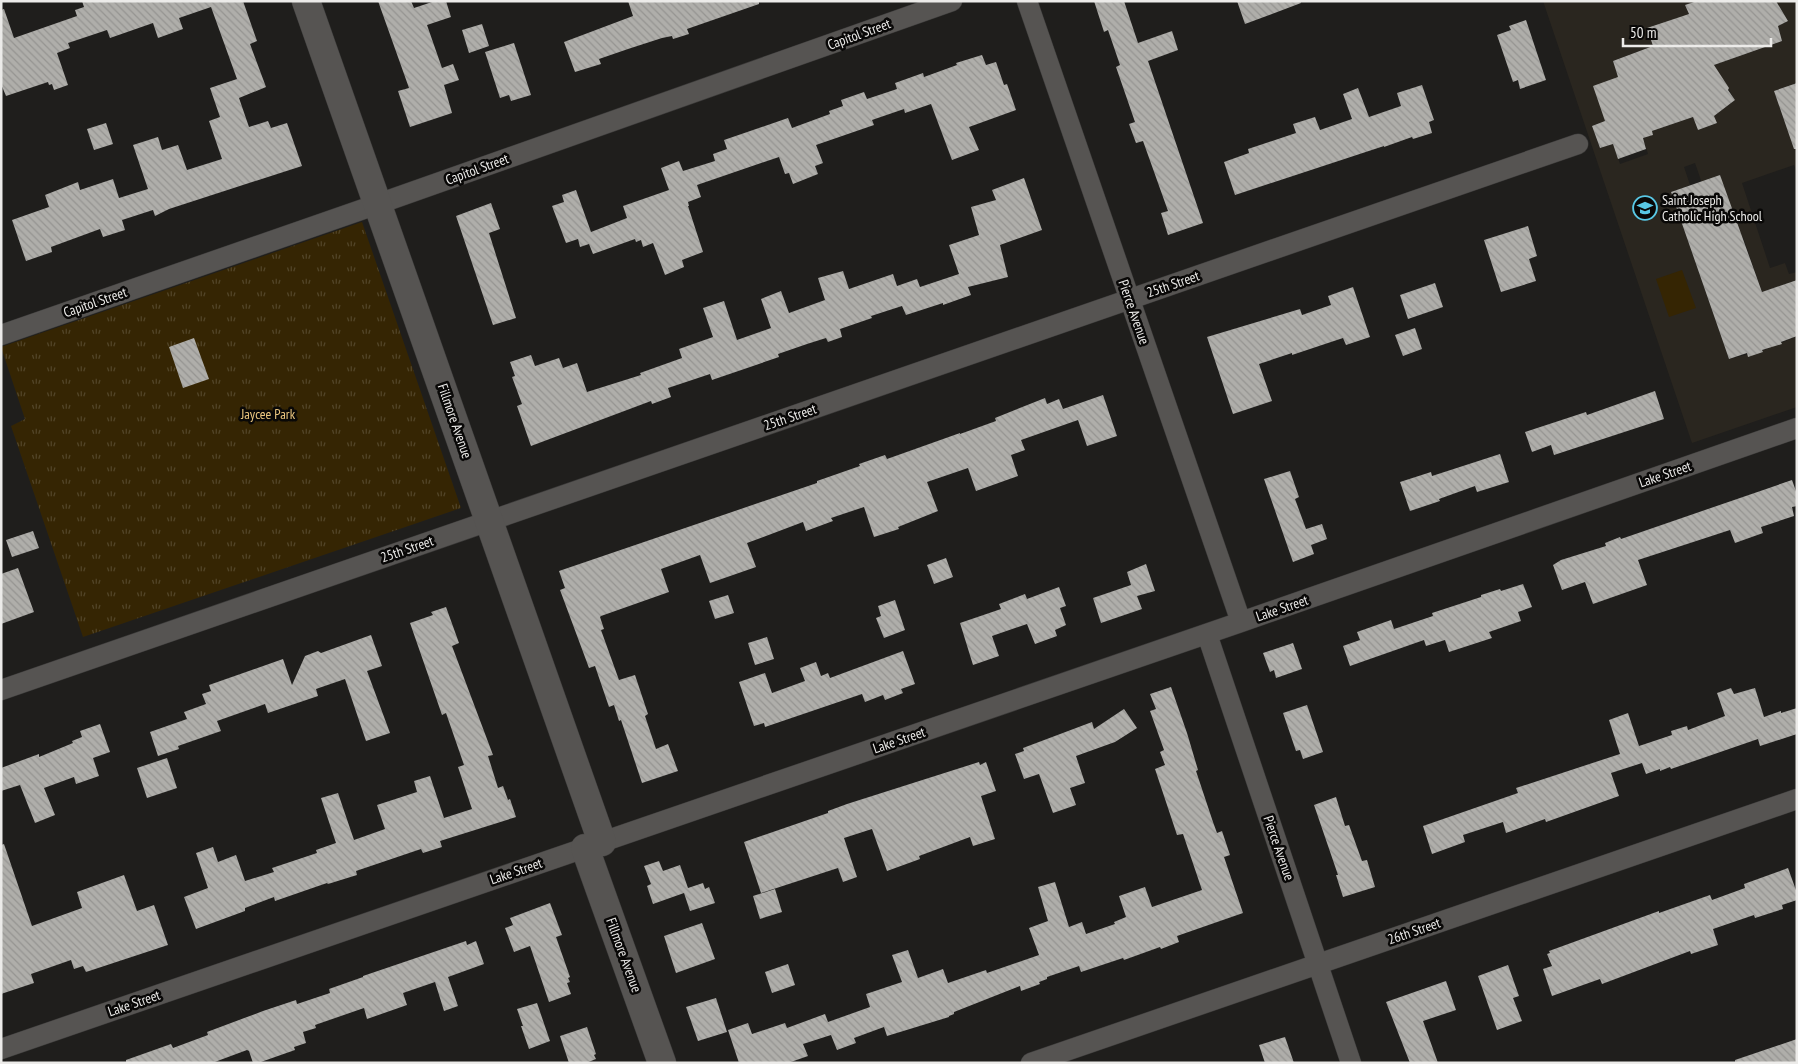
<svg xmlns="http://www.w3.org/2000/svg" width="1798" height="1064" font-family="'PT Sans Narrow',sans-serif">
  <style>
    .built { fill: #2a261f }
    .grass { fill: url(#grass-tufts) }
    .garden { fill: #352503 }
    .building { fill: url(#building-back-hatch) }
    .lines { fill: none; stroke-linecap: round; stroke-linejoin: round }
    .street-casing { stroke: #3b3a39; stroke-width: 21 }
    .secondary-casing { stroke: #3b3a39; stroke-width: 29 }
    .street { stroke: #565452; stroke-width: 20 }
    .secondary { stroke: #565452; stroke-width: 28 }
    .labels { text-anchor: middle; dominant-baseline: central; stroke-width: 5; stroke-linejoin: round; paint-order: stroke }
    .street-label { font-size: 14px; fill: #ecebe9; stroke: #090807 }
    .poi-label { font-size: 14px; fill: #ecebe9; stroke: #090807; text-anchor: start }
    .park-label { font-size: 14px; fill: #ebc67f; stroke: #090807 }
  </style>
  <defs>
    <pattern id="grass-tufts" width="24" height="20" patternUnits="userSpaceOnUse" patternTransform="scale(1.25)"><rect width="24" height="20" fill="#352503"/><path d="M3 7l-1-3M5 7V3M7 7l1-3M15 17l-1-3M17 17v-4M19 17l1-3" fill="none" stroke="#524528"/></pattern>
    <pattern id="building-back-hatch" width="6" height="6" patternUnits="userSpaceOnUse" patternTransform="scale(1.25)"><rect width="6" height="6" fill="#afaeaa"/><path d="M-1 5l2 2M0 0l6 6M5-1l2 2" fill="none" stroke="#959491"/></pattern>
  </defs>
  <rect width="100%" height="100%" fill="#1f1e1c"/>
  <!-- built -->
  <path class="built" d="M1543,1H1697L1686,5L1690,18L1681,17L1648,28L1653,46L1613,61L1618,77L1605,121L1592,126L1600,148L1613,144L1620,164L1648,154L1643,138L1653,135L1652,131L1693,117L1698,130L1717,123L1714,116L1735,100L1714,65L1782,41L1778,26L1788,21L1776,1H1797V83L1774,91L1786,126L1797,133V172L1794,165L1742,183L1770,268L1785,263L1789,274L1797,272V280L1762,292L1743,237L1723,244L1695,163L1684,167L1690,185L1671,192L1729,359L1762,351L1797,336V407L1692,443Z"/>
  <!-- grass -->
  <path class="grass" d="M362,222L461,508L83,637L11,426L25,419L1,347Z"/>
  <!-- garden -->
  <path class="garden" d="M1682,270L1696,308L1669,317L1656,279Z"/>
  <!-- building -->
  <path class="building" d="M82,1H243L257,41L250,44L266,87L239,98L249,127L268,121L271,128L287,123L302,166L169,209L155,216L153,210L122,220L125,230L103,237L100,229L51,247L52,252L26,261L12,220L49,207L45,195L78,182L80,190L113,179L119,198L148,189L133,145L158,137L162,150L178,145L187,170L222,159L209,121L220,117L210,88L237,79L211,7L179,18L183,29L158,38L153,23L110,38L107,30L68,43L70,48L57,53L68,85L54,90L52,84L49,85L48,82L6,96L1,84V10L4,9L14,38L77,16L75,10L84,7Z
    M378,1H411L414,8L435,1H446L451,17L427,25L442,68L453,64L459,80L444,85L452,113L410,127L398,91L409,88Z
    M628,1H759V4L687,29L689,34L673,39L672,36L662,38L628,49L599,59L601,64L575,72L564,42L633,16Z
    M1094,1H1124L1138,43L1172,31L1178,50L1148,61L1203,223L1168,235L1161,213L1168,211L1143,141L1136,143L1129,124L1135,122L1116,67L1120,65L1108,30L1104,32Z
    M1237,1H1300L1301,3L1245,24Z
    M1697,1H1776L1788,21L1778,26L1782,41L1714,65L1729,88L1728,90L1735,100L1714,116L1717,123L1698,130L1693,117L1652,131L1653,135L1643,138L1646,149L1618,159L1613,144L1600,148L1592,126L1605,121L1593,86L1618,77L1613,61L1653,46L1647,28L1689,14L1685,5Z
    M1526,20L1546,80L1520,89L1518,80L1513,82L1497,35L1511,30L1509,26Z
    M482,24L489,46L469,53L462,30Z
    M514,43L531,95L511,101L509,95L500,98L485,52Z
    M982,55L986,65L996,62L1004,85L1007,84L1016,110L969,127L979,150L952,160L931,104L905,113L904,109L872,120L874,125L816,145L823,163L815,166L818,174L793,184L789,173L785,174L779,157L697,185L701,197L688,202L689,206H688L703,252L682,260L684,267L665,275L653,243L643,247L641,240L636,242L635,239L593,254L589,244L580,247L578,239L566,243L552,206L564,202L562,195L576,190L591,232L627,218L623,206L669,190L661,168L679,161L683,171L715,161L713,154L727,149L724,140L788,118L792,128L830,114L829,111L843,106L841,100L864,92L867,99L897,89L895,83L923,73L924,77L957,65L956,63Z
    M1797,83V149H1794L1774,91Z
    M1422,85L1434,120L1429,122L1432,133L1413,139L1412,137L1384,147V146L1235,195L1224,162L1249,153L1248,149L1296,133L1293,124L1315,117L1320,130L1352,119L1343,94L1358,88L1369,117L1401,106L1397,93Z
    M106,123L113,144L94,150L87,129Z
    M1720,175L1762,292L1797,280V336L1781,342L1782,344L1762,350L1763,352L1748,357L1747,353L1729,359L1671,192Z
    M1024,178L1042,230L1000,245L1008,277L968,287L971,295L943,305V303L906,315L902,306L871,316L872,318L840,329L842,337L828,342L826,338L807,344L778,354L779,357L712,380L710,374L668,388L671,397L652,404L651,401L531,446L517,406L522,404L512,377L515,376L510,362L531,355L535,366L559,358L563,368L577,363L587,392L641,375L640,373L682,358L679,349L713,337L703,308L724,301L737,340L771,328L761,299L781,291L789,313L825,300L818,278L843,271L849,289L893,274L897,286L917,279L920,287L959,274L949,245L979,235L971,207L996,200L992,190Z
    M491,203L500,229L489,233L516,318L493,325L456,216Z
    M1528,226L1537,256L1529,259L1536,281L1501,292L1484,240Z
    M1435,283L1443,307L1408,319L1400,295Z
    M1353,287L1370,337L1346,345L1343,338L1292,355V353L1259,364L1272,401L1233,414L1207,337L1300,309L1302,315L1331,305L1328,296Z
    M1415,328L1422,349L1403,356L1395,335Z
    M194,338L209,379L183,388L169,347Z
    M1655,391L1664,419L1554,455L1551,445L1532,452L1525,432L1586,412L1587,415Z
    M1103,395L1117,436L1087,446L1078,420L1021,440L1025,450L1011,455L1018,476L976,491L968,468L927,482L938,511L898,527L899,529L874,537L864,507L831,518L833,521L806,531L803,522L747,543L756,567L710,583L700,555L661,569L669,592L601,616L600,617L604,629L601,630L619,680L635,675L648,714L645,716L656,749L668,744L678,771L642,783L621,720L619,721L614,705L609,707L595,666L589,668L560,590L565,588L559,571L817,483V481L860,466L859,464L885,455L887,459L960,433V434L996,421L995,418L1045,398L1047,404L1059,399L1063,409Z
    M1500,454L1509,482L1477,492L1475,486L1439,499L1440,501L1410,511L1400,482L1431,472L1432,476Z
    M1290,471L1299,497L1295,499L1306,529L1322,524L1327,539L1311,545L1314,554L1293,562L1264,479Z
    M1792,480L1797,494V506L1792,507L1794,516L1761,527L1763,533L1735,543L1730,530L1638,560L1647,585L1593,604L1585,582L1562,590L1553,565L1561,560L1606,546L1605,543L1620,537L1621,539Z
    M33,531L39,548L12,557L6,540Z
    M946,558L953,577L934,584L927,565Z
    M1146,564L1155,591L1137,596L1142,609L1101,623L1093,598L1131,585L1127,572Z
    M18,568L34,612L1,624V574Z
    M1523,584L1532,607L1518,612L1521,621L1489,632L1492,638L1449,652L1445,640L1426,646L1424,640L1350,666L1343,646L1360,640L1357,632L1391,620L1394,629L1433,616L1432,613L1481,597V595L1500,589L1501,591Z
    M1059,587L1066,606L1060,608L1066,625L1055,630L1057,636L1035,644L1027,624L992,636L999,656L973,665L960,623L1001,609L999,604L1025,594L1027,599Z
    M728,595L734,613L715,619L709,601Z
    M895,600L905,630L884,638L876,618L881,616L878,606Z
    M446,607L459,643L452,646L493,755L488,756L498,788L503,786L508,800L510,799L516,817L440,841L442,847L423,853L421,849L356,871L357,875L328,884L327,883L275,901L274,897L245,908V911L196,929L184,897L208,888L196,853L213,847L218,862L236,855L245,881L274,872L272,868L317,853L316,850L336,843L321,798L338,793L354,840L385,829L377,805L417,792L414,781L430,776L444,818L472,809L458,767L464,765L446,713L442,715L410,623L433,615L431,612Z
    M371,635L382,666L367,671L390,733L366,741L345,679L316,689L318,696L268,713L265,704L217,721L221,731L178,746L179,749L158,756L150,732L187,719L184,712L206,704L202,694L211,691L209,685L283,659L292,685L305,656L318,651L321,653Z
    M767,637L774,659L755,665L748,643Z
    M1293,643L1302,669L1276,678L1274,670L1270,672L1263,653Z
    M903,651L915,684L901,689L903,693L885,700L883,695L865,702L862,694L765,727L764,723L754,726L739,682L765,673L772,693L805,681L800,668L816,662L821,676L828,673L830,678Z
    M1171,687L1187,733L1198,770L1196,771L1213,822L1217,833L1222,831L1230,855L1224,857L1243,913L1177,936L1179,942L1161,949L1160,947L1124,960L1123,958L1081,972L1079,966L1047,977V979L1039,982L1040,984L1021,991L1020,986L954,1012V1014L949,1016V1017L887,1036L884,1027L854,1038L856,1043L837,1050L831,1035L803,1044L808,1056L788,1063H739L728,1030L748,1023L752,1034L785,1023L787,1028L825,1014L828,1022L870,1007L866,994L902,982L892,955L908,950L918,978L943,969L948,983L986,970L987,973L1039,955L1029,928L1048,921L1038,887L1055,882L1069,927L1082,922L1086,934L1115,924L1114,922L1126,917L1119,896L1145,887L1152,907L1202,890L1183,834L1177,835L1155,769L1165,765L1160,752L1164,750L1150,711L1156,709L1150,694Z
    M1731,688L1734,694L1755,688L1764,717L1781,711V713L1797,708V734L1760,746L1758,739L1671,769L1670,767L1660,771V769L1646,774L1642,763L1611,773L1619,796L1546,822L1545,819L1506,833L1503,822L1463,835L1465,842L1432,854L1423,826L1518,793L1516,788L1620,754L1609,720L1628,713L1639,746L1672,735L1671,731L1687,726L1688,730L1725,716L1717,693Z
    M1307,705L1323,752L1303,759L1300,750L1296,751L1283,713Z
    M1124,709L1137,728L1115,742L1076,756L1085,783L1070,788L1076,805L1053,813L1039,774L1024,779L1015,754L1024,751L1023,748L1092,722L1094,729Z
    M100,724L110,752L93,758L99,776L76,784L74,777L44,788L55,815L35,823L20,785L1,791V768L39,754V757L73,743L72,741L82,737L80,731Z
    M167,758L177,788L147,798L137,768Z
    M979,762L980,765L986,762L996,791L981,796L995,839L973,846L970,837L919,856L920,859L887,871L872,829L844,838L857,877L843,882L838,868L761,893L744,842L828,813V811L847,804Z
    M1336,797L1345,826L1349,825L1362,861L1367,860L1375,887L1343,897L1336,875H1338L1314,805Z
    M4,844L32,926L82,908L77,892L124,875L137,911L154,905L168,945L86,972L83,966L74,969L71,960L31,974L34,983L1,994V845Z
    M659,861L663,871L680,865L688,888L703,883L705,889L709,887L715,903L690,911L684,893L653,904L647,886L651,884L644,866Z
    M1788,868L1797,893V900L1782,905L1783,909L1755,918L1754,915L1713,929L1718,945L1691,954L1690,951L1602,984L1600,979L1552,996L1543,969L1552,966L1547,954L1550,953L1549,951L1659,911V913L1710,895L1712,900L1745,888L1744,884Z
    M775,889L782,912L760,919L753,896Z
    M550,903L562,935L556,937L570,977L568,978L570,982L567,983L571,994L549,1002L530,946L514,952L505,928L513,925L510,918Z
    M702,923L715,959L676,973L664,936Z
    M466,941L467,945L476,941L484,964L448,977L458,1006L444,1011L435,982L403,993L407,1005L367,1019L364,1008L315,1025L316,1028L303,1032L306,1043L294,1047L295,1050L258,1063H253L249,1051L247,1050L212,1063H126V1060L171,1044L173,1048L208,1035L207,1032L263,1011L296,1000L297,1004L330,993L329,989L363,977V976Z
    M788,964L795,985L772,993L765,972Z
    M1508,965L1519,996L1513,998L1522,1021L1497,1030L1478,976Z
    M1446,981L1456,1010L1423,1021L1438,1063H1410L1386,1002Z
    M716,998L727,1032L698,1041L686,1007Z
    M537,1003L550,1041L529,1049L521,1026H523L517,1009Z
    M587,1027L596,1054L594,1055L596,1059L586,1063H569L560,1036Z
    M1285,1037L1294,1063H1265L1259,1045Z
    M1797,1039V1063H1735V1060Z"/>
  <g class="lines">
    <!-- street casing -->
    <g class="street-casing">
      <path id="street" d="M1027,1L1241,622
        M1,335L378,204L952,1
        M1207,634L1351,1063
        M1,690L1578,144
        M1,1049L1241,622L1797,428
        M1031,1063L1797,799"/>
    </g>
    <!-- secondary casing -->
    <g class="secondary-casing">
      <path id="secondary" d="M306,1L602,842
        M585,848L662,1063"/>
    </g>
    <!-- street -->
    <use href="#street" class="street"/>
    <!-- secondary -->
    <use href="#secondary" class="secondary"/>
  </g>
  <!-- icons -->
  <defs>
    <g id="school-ring" transform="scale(1.25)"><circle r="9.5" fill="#090807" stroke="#59c8e5" stroke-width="1.5"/><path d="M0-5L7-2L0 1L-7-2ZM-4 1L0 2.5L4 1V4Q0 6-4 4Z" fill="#59c8e5"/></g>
  </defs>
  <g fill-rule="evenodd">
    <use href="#school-ring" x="1645" y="208"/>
  </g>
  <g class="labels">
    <!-- street labels -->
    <g class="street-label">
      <text transform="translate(859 34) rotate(-20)">Capitol Street</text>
      <text transform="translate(477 169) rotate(-20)">Capitol Street</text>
      <text transform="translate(1173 284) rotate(-19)">25th Street</text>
      <text transform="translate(95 302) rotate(-19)">Capitol Street</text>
      <text transform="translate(1134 312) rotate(71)">Pierce Avenue</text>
      <text transform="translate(790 417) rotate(-19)">25th Street</text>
      <text transform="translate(455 421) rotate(71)">Fillmore Avenue</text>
      <text transform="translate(1665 474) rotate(-19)">Lake Street</text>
      <text transform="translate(407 549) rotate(-19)">25th Street</text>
      <text transform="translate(1282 608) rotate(-19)">Lake Street</text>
      <text transform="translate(899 740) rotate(-19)">Lake Street</text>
      <text transform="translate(1279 848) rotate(71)">Pierce Avenue</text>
      <text transform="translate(516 871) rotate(-19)">Lake Street</text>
      <text transform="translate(1414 931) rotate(-19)">26th Street</text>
      <text transform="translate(624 955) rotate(70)">Fillmore Avenue</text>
      <text transform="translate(134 1003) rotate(-19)">Lake Street</text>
    </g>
    <!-- poi labels -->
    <g class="poi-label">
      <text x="1662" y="200">Saint Joseph<tspan x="1662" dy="16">Catholic High School</tspan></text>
    </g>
    <!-- park labels -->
    <g class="park-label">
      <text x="268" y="414">Jaycee Park</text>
    </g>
  </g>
  <!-- border -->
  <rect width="1798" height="1064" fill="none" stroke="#ecebe9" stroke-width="5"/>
  <!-- scale -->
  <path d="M1623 38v8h148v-8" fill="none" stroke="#ecebe9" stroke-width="2.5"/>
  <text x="1630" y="38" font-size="15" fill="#ecebe9" stroke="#090807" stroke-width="4" paint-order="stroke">50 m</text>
</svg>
